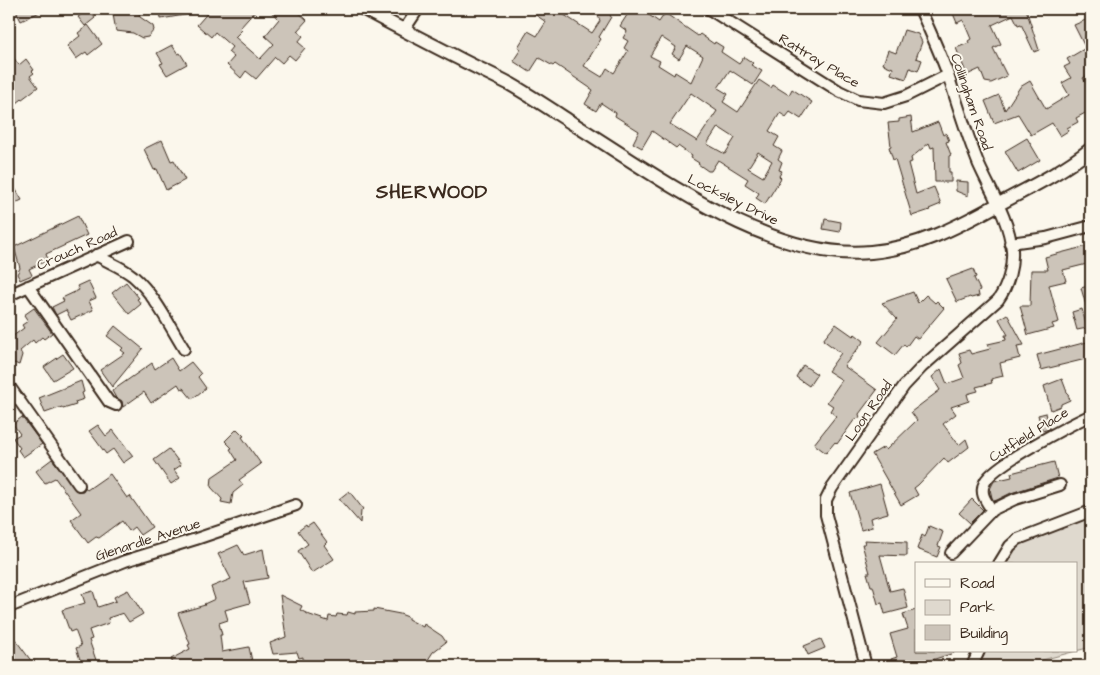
<svg xmlns="http://www.w3.org/2000/svg" width="1100" height="675" font-family="'Architects Daughter',sans-serif">
  <style>
    .green { fill: #dfd9ce; stroke: #8d8276 }
    .building { fill: #ccc4b9; stroke: #3b2a1e; fill-rule: evenodd }
    .lines { fill: none; stroke-linecap: round; stroke-linejoin: round }
    .minor-casing { stroke: #3b2a1e; stroke-width: 14 }
    .tertiary-casing { stroke: #3b2a1e; stroke-width: 16 }
    .minor { stroke: #fbf7ec; stroke-width: 10 }
    .tertiary { stroke: #fbf7ec; stroke-width: 12 }
    .labels { text-anchor: middle; dominant-baseline: central; stroke-width: 4; stroke-linejoin: round; paint-order: stroke }
    .street-label { font-size: 14px; fill: #3b2a1e; stroke: #fbf7ec }
    .district-label { font-size: 19px; font-weight: bold; letter-spacing: 1px; fill: #3b2a1e; stroke: #fbf7ec }
  </style>
  <rect width="100%" height="100%" fill="#fbf7ec"/>
  <filter id="ink" filterUnits="userSpaceOnUse"><feTurbulence type="fractalNoise" baseFrequency=".02" numOctaves="2"/><feDisplacementMap in="SourceGraphic" scale="10" xChannelSelector="R" yChannelSelector="G"/><feConvolveMatrix kernelMatrix="1 2 1 2 8 2 1 2 1" color-interpolation-filters="sRGB"/></filter>
  <g filter="url(#ink)">
    <!-- green -->
    <path class="green" d="M1091,515V647L1076,651V564H1003L1013,545Z
      M983,651H1076L1020,666H980Z"/>
    <!-- building -->
    <path class="building" d="M15,9H46L21,21Z
      M88,9L95,18L85,26L78,17Z
      M112,9H138L140,17L153,26L154,30L148,37L142,38L133,33L116,31Z
      M160,9H196V13L161,19Z
      M211,9H257L240,28L242,30L235,37L260,59L274,44L265,36L279,19L268,9H295L307,20L297,31L303,36L298,42L305,48L295,60L289,55L282,63L275,57L256,79L246,71L241,78L227,65L234,57L228,52L232,47L215,32L211,37L197,25Z
      M527,9H555L592,33L600,21L596,9H608L611,17L599,37L601,39L584,66L602,77L607,68L614,73L628,51L624,48L628,41L623,38L627,31L620,26L631,9H634L641,13L643,11L659,22L665,13L698,36L700,34L714,44L715,42L723,47L721,52L739,64L744,57L753,63L751,65L762,71L753,85L730,70L718,88L728,94L723,102L738,112L759,80L771,88L773,85L789,95L792,89L812,102L801,119L790,112L786,117L780,113L769,131L779,137L774,146L782,151L778,159L782,162L779,170L782,171L779,176L781,178L765,204L756,198L759,193L745,184L748,179L718,160L711,171H708L698,164L699,163L691,158L692,156L678,146L676,148L652,131L642,148L633,143L639,131L615,116L616,113L601,103L596,111L585,104L593,90L555,64L553,66L539,58L530,72L513,61L521,49L518,47L528,31L537,36L546,22ZM661,37L676,47L672,54L679,59L687,46L703,56L691,82L675,72L674,75L658,65L660,61L650,56ZM691,93L717,111L697,141L670,124ZM718,127L735,138L725,154L707,144ZM758,152L772,161L763,177L748,168Z
      M957,9H1027H1026L1039,50L1034,52L1021,24L1018,25L1013,15L992,25L1001,44L993,48L1007,76L991,83L985,82L980,69L967,75L956,48L969,43L968,41L971,39L963,20L957,23L952,11Z
      M1088,19L1091,25V42L1084,45L1074,25Z
      M88,25L102,44L88,55L86,52L76,59L67,46L80,36L78,33Z
      M904,30L918,34L922,42L916,58L922,60L918,71L910,68L906,79L891,74L893,68L883,64L888,50L896,53Z
      M172,45L178,54L180,53L187,64L167,75L160,64L163,63L157,53Z
      M1084,49L1091,61V73L1083,78L1091,91V106L1087,108L1089,111L1076,118L1078,122L1067,128L1068,131L1060,136L1052,123L1031,135L1018,114L994,123L985,101L999,95L1005,110L1020,87L1030,81L1046,109L1069,95L1062,83L1071,78L1064,67L1070,64L1067,59Z
      M9,52L19,65L26,59L34,70L32,71L34,73L30,76L38,87L9,109Z
      M911,117L913,132L938,122L943,135L946,133L949,141L946,142L951,155L949,156V172H951V182H935L934,147L931,148L929,143L911,158L912,162L908,163L916,194L934,187L941,204L929,209L930,210L912,216L895,159L893,160L889,147L891,146L888,123L899,122V119Z
      M1027,138L1040,160L1018,173L1005,151Z
      M162,140L171,161L174,160L185,180L166,190L157,169L154,170L144,149Z
      M9,178L22,200L9,206Z
      M956,181L968,182V196L956,191Z
      M78,216L87,235L46,254L48,260L29,269L32,275L20,280L17,274L20,268L14,247Z
      M825,219L841,222L840,232L823,229Z
      M1091,245V263L1063,270L1066,281L1049,285L1059,322L1052,324L1054,328L1028,335L1020,306H1030L1031,270H1048L1045,257Z
      M973,269L976,277L974,278L980,290L978,291L979,296L971,298L970,297L957,302L946,279Z
      M88,281L96,298L89,301L93,310L71,320L66,310L56,315L52,307L64,301L62,298L79,290L77,286Z
      M126,282L139,298L137,299L141,304L129,314L112,293Z
      M1091,285V315L1089,316L1081,288Z
      M913,292L918,303L926,295L935,303L937,301L944,308L918,339L914,336L906,347L904,344L895,355L878,342L897,319L882,303Z
      M34,308L52,333L44,339L42,337L35,343L33,340L20,351L22,355L19,365L9,361V339L24,328L22,325L28,321L24,315Z
      M1082,309L1087,328L1077,330L1072,312Z
      M1007,314L1024,345L1017,346L1020,358L1000,363L1003,376L991,379L992,383L976,387L978,391L967,394L969,401L951,407L956,414L943,424L959,445L966,439L969,447L948,463L944,458L918,485L914,488L918,495L901,505L872,454L884,447L886,450L917,420L911,412L940,390L932,377L941,369L947,384L964,378L959,365L962,363L959,353L969,350L971,354L990,349L988,344L1006,340L1005,335H1008L999,319Z
      M836,324L853,336L855,334L864,341L844,366L877,390L859,414L860,418L855,419L837,444L835,442L826,453L814,444L836,416L830,411L833,406L827,402L842,380L828,371L841,353L823,340Z
      M115,326L143,349L112,387L100,370L125,353L121,350L123,348L107,336Z
      M1087,342L1090,358L1041,370L1037,355Z
      M63,354L73,368L53,380L44,367Z
      M171,358L179,371L191,362L201,374L198,377L206,388L192,399L183,388L181,389L178,384L151,403L144,392L123,407L122,401L116,398L112,391L152,363L155,369Z
      M803,365L817,374L809,386L796,377Z
      M1062,379L1070,400L1061,404V406L1051,410L1044,386Z
      M81,381L84,392L82,393L84,399L75,402L76,405L63,409L62,407L45,413L39,398Z
      M1046,413L1050,429L1042,431L1038,415Z
      M22,417L42,444L23,457L18,450L20,448L13,438L20,434L13,424Z
      M98,425L106,436L113,430L133,456L123,463L113,449L106,454L89,431Z
      M237,429L244,436L242,437L261,464L239,480L243,485L233,493L231,504L221,502L222,499L211,487L212,477L237,460L230,449L232,448L225,441Z
      M169,449L181,465L174,470L180,478L171,484L154,460Z
      M52,459L77,491H83L85,487L87,490L110,474L127,498L130,496L152,527L140,535L134,527L129,531L122,521L99,538L96,537L88,543L71,520L81,513L55,478L45,483L36,471Z
      M1054,462L1058,478L1011,493L997,500L994,501L992,498L990,489L994,481L1012,477L1011,473Z
      M880,484L888,513L870,518L872,527L861,530L850,493Z
      M349,491L363,509L361,511L360,523L339,499Z
      M972,499L983,510L970,523L959,513Z
      M313,523L327,542L324,545L334,559L312,573L298,551L308,544L298,531L306,525L307,527Z
      M929,526L943,532L938,546L941,547L937,557L917,549L922,535L925,537Z
      M864,540L907,542V556L880,555L890,591L903,588L908,608L885,614L882,603L878,604L873,586H871L867,573H870L862,544H865Z
      M238,545L244,555L263,549L268,578L244,582L250,603L225,610L228,620L219,623L222,635H220L222,652L249,647L253,666H174L171,659L190,649L188,645L190,644L178,613L205,605L204,604L215,599L211,587L231,579L218,554Z
      M128,590L143,614L129,622L123,613L108,618L109,623L89,630L92,639L89,640L96,660L82,665L76,648L81,646L75,630L70,632L62,610L85,603L82,594L93,591L98,607L116,601L114,597Z
      M280,595L302,606L300,610L310,615L328,621L329,616L336,617L337,614L347,615L348,612L355,614V612L374,611V609L400,614L408,617V619L423,627L424,624L442,636L446,642L433,652L424,666H303V657L299,658L297,652L273,654L270,643L286,637Z
      M916,610V651H954V653L913,666H893L891,659L897,657L890,634L908,629L903,614Z
      M9,631L35,666H9Z
      M821,639L825,648L808,655L804,646Z"/>
    <g class="lines">
      <!-- minor casing -->
      <g class="minor-casing">
        <path id="minor" d="M709,9L839,91L858,100L884,103L906,96L948,75
          M404,30L418,9
          M1010,243L1046,238L1091,226
          M96,255C108,262 122,267 133,276C155,295 169,325 184,349
          M28,286L109,402L116,405
          M9,295L129,241
          M9,386L79,485
          M992,510C986,501 979,493 985,482C994,464 1070,425 1091,415
          M951,553L992,510L1015,499L1060,485
          M999,564L1010,546L1018,539L1091,511
          M9,607L125,561L196,539L296,505
          M866,666L826,515V500L832,488L904,386L922,367L998,300C1008,286 1013,267 1012,250C1009,219 991,192 979,165C967,136 958,105 948,75C940,53 930,31 920,9
          M972,666L979,651"/>
      </g>
      <!-- tertiary casing -->
      <g class="tertiary-casing">
        <path id="tertiary" d="M364,9C395,26 427,42 458,58C475,67 493,75 510,84C531,96 552,110 572,123C655,174 770,262 871,252C917,248 957,227 997,205C1029,188 1062,172 1091,149"/>
      </g>
      <!-- minor -->
      <use href="#minor" class="minor"/>
      <!-- tertiary -->
      <use href="#tertiary" class="tertiary"/>
    </g>
  </g>
  <g class="labels">
    <!-- street labels -->
    <g class="street-label">
      <text transform="translate(819 61) rotate(31)">Rattray Place</text>
      <text transform="translate(971 102) rotate(71)">Collingham Road</text>
      <text transform="translate(733 200) rotate(26)">Locksley Drive</text>
      <text transform="translate(77 249) rotate(-24)">Crouch Road</text>
      <text transform="translate(869 411) rotate(-55)">Loon Road</text>
      <text transform="translate(1029 435) rotate(-32)">Cutfield Place</text>
      <text transform="translate(148 540) rotate(-18)">Glenardle Avenue</text>
    </g>
    <!-- district labels -->
    <g class="district-label">
      <text x="432" y="192">SHERWOOD</text>
    </g>
  </g>
  <!-- margin -->
  <rect width="1100" height="675" fill="none" stroke="#fbf7ec" stroke-width="30"/>
  <rect x="15" y="15" width="1070" height="645" fill="none" stroke="#3b2a1e" stroke-width="2" filter="url(#ink)"/>
  <!-- legend -->
  <rect x="915" y="562" width="162" height="90" fill="#fbf7ec" stroke="#aea59a"/>
  <rect x="925" y="579" width="25" height="8" fill="#fbf7ec" stroke="#aea59a"/>
  <text x="960" y="588" font-size="15" fill="#3b2a1e">Road</text>
  <rect x="925" y="600" width="25" height="15" fill="#dfd9ce" stroke="#aea59a"/>
  <text x="960" y="612" font-size="15" fill="#3b2a1e">Park</text>
  <rect x="925" y="625" width="25" height="15" fill="#ccc4b9" stroke="#aea59a"/>
  <text x="960" y="638" font-size="15" fill="#3b2a1e">Building</text>
</svg>
